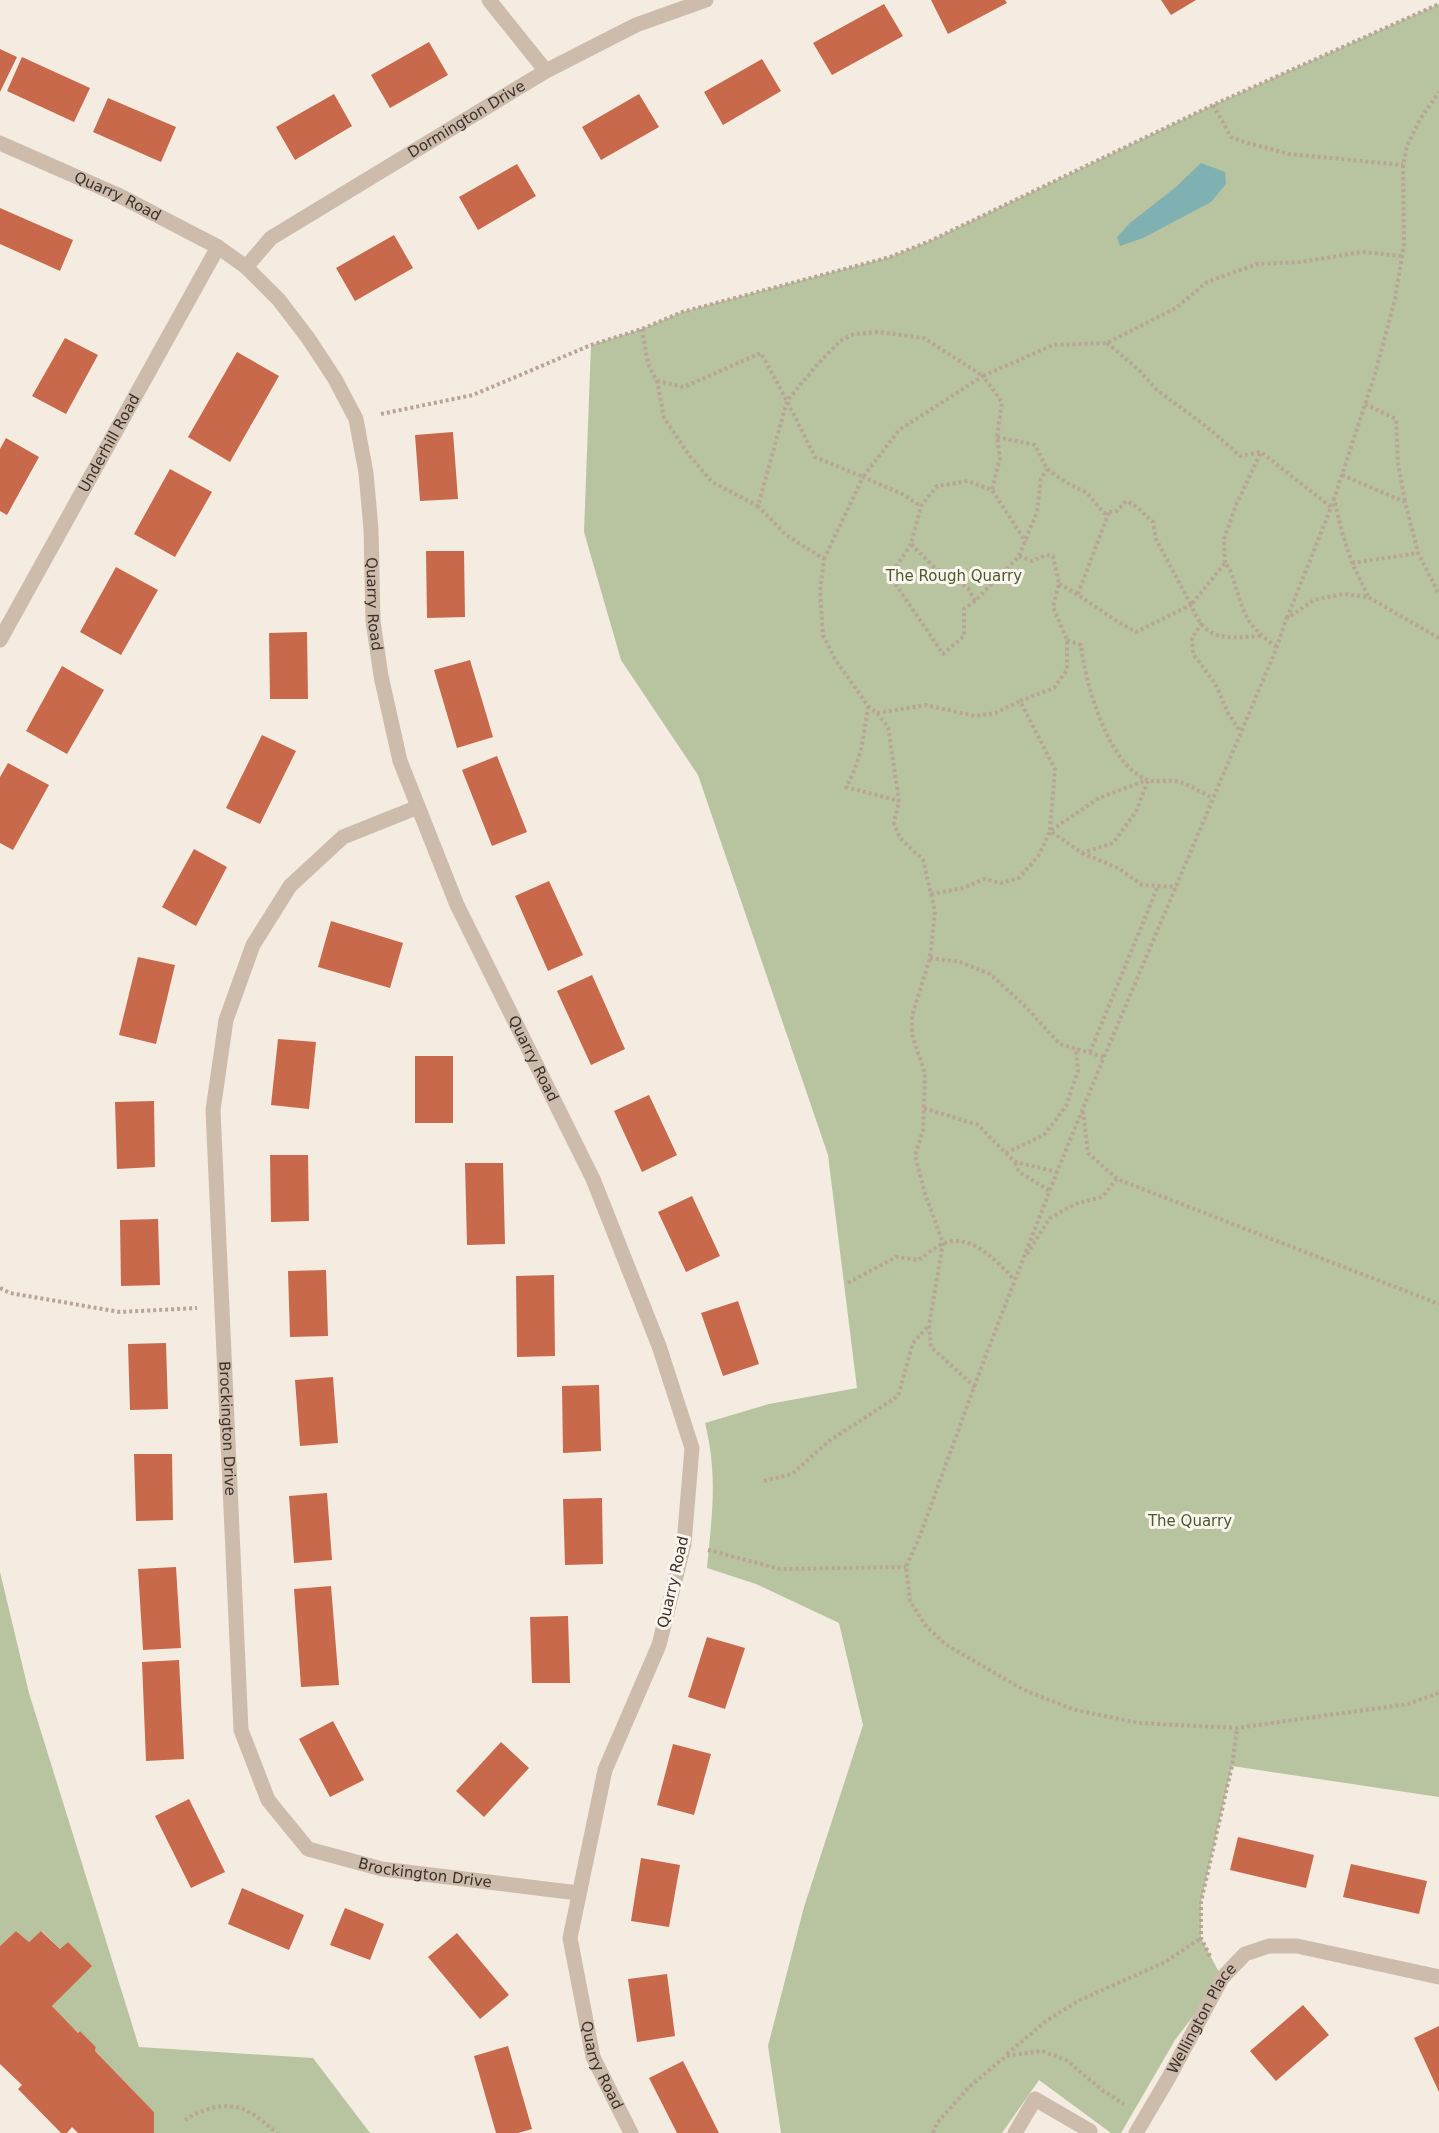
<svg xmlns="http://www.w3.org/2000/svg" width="1439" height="2133" font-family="'DejaVu Sans',sans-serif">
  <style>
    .green { fill: #b8c4a0 }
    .water { fill: #7fb0b2 }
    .building { fill: #c8694b }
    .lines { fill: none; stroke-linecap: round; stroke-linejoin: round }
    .path { stroke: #b9a596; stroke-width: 4; stroke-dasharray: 3 3; stroke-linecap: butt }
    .minor { stroke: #cdbbac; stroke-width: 15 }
    .labels { text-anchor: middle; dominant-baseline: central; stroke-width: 6; stroke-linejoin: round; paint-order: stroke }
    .street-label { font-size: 15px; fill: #3b302b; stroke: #fbf5ee }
    .park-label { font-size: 15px; fill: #4a5a2e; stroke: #fbf5ee }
  </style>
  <rect width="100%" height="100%" fill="#f4ebe1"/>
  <!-- green -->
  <path class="green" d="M1439,4V1797L1232,1766L1201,1902V1938L1222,1978L1175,2040L1121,2133H1111L1039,2080L1002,2133H781L768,2046L804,1907L863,1725L839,1623L756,1584L707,1568C712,1514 718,1476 705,1423L769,1404L857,1388L828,1155L698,775L621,660L584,532L591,345L642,329L682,312L890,257L930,241L1213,105Z
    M0,1572L29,1693L139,2047L313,2058L370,2133H154V2112L95,2051L96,2047L80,2031L78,2033L52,2006L91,1966L68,1942L60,1949L42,1931L29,1942L16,1931L0,1946Z"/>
  <!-- water -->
  <path class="water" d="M1201,163L1225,172L1226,184L1211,202L1143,238L1120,246L1117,237L1130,223L1176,187Z"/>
  <!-- building -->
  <path class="building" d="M931,0H1005L1007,3L948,34Z
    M1161,0H1196L1171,15Z
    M884,4L903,36L832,75L813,43Z
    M429,42L448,75L390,108L371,75Z
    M0,49L17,57L0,92Z
    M22,57L90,88L74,122L7,91Z
    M762,59L781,91L723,125L704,92Z
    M334,94L352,126L295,160L276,127Z
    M639,94L659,127L601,160L582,127Z
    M108,98L176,127L161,162L93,132Z
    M517,164L536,196L478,230L459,197Z
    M0,208L73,240L60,271L0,244Z
    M394,235L413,268L355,301L336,268Z
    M65,338L98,355L66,414L32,396Z
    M237,352L279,376L230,462L188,437Z
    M453,432L458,499L420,501L415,435Z
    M6,438L39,457L7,515L0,511V449Z
    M170,469L212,492L175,557L134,534Z
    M426,551H464L465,617L427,618Z
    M116,567L158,590L121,655L80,632Z
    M307,632L308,699H270L269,633Z
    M470,660L493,737L457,748L434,670Z
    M62,666L104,690L67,754L26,731Z
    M262,735L296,751L260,824L226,808Z
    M497,756L527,832L492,846L462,770Z
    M8,763L49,785L13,850L0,843V777Z
    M194,849L227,867L196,926L162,907Z
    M549,881L583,955L548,971L515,896Z
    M331,921L403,943L390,988L318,967Z
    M138,957L175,965L156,1044L119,1035Z
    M592,975L625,1049L591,1065L557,991Z
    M278,1039L316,1042L309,1109L271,1105Z
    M415,1056H453V1123H415Z
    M649,1095L677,1155L642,1172L614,1111Z
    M154,1101L155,1167L117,1169L115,1102Z
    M270,1155H308L309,1221L271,1222Z
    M465,1163H503L505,1244L467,1245Z
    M692,1196L720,1256L686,1272L658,1212Z
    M158,1219L160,1285L121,1286L120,1220Z
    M326,1270L328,1336L290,1337L288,1271Z
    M554,1275L555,1356L517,1357L516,1276Z
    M738,1301L759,1364L723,1376L701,1313Z
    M166,1343L168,1409L130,1410L128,1344Z
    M333,1377L338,1443L300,1446L295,1380Z
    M599,1385L601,1451L563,1453L562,1386Z
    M134,1454H172L173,1520L136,1521Z
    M327,1493L332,1560L294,1563L289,1496Z
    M602,1498L603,1564L565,1565L563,1499Z
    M176,1567L181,1648L143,1650L138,1569Z
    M331,1586L339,1685L301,1687L294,1589Z
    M568,1616L570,1683H532L530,1617Z
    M707,1637L745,1648L725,1709L688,1697Z
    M179,1660L184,1759L146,1761L142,1662Z
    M333,1721L364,1780L330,1797L299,1739Z
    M501,1742L529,1768L484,1817L456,1791Z
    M673,1744L711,1754L694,1815L657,1805Z
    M189,1799L225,1872L191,1888L155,1816Z
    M1238,1837L1314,1855L1306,1888L1230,1870Z
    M641,1858L680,1865L669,1927L631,1921Z
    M1351,1864L1427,1881L1419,1914L1343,1897Z
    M242,1888L304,1915L289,1950L228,1924Z
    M345,1908L384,1924L370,1960L330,1945Z
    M16,1931L29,1942L41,1931L60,1949L68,1942L92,1966L52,2006L78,2033L80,2031L96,2047L95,2051L154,2112V2133H78L72,2127L67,2133H61L18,2089L22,2085L0,2064V1946Z
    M457,1933L509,1995L480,2019L428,1957Z
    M667,1974L675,2036L637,2042L628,1979Z
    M1303,2005L1329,2035L1276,2081L1250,2051Z
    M1439,2026V2092L1414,2038Z
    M508,2046L532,2129L518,2133H496L474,2056Z
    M683,2061L719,2133H677L649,2078Z"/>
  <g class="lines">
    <!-- path -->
    <path class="path" d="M1213,105L1231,137L1241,141L1289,154L1403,165
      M642,329L648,364L657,381L664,418L689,455L712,482L758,506
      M1107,343L1139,370L1157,390L1207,427L1240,456L1261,452L1331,507
      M657,381L684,387L761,353L787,401L815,457L863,477L899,430L983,376L1002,402L997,437L1000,458L992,490
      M1365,404L1396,419L1398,464L1405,501
      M381,414L473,395L591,345L642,329L682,312L890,257L930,241L1213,105L1439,4
      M997,437L1035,445L1047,469L1065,482L1087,493L1104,513L1117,511L1126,501C1139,506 1143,514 1153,522L1156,539L1191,605L1225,563L1230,569C1243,607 1241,623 1277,647
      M1342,475L1405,502L1418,553L1439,594
      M911,544L890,576L943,654L964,636V609L975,601L1019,556L1037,512L1041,479L1047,469
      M1019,556L1032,561L1046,555L1053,556L1059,584L1053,607L1067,640V670L1054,688L1020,701L1055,769L1050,831L1082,853L1113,843L1136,812L1148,780
      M824,559L863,477L902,494L921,506
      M1225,563L1224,539L1236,505L1261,452
      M1352,563L1418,553
      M1059,584C1086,598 1109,618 1136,632L1191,605C1206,643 1226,638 1261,636
      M1078,594L1109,512
      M1368,596L1352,563L1342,532L1334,499L1375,374L1395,299L1404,244L1403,165L1407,146L1419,121L1439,92
      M975,601L968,588L935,568L911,544L921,506L937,486L968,481L992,490L1026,542
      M1287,618L1334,500
      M1202,623L1192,638L1193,654L1215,683L1228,713L1240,731
      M1439,638L1368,597L1343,594L1314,600L1286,619L1277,647L1104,1057L1057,1172L984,1360L919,1538L906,1567L910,1601L926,1626L945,1644L1024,1690L1075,1710L1139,1723L1237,1728L1408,1704L1439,1693
      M1067,640L1081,645C1085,682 1108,766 1148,780C1158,783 1170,779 1180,782C1191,786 1202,793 1213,798
      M868,706C864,735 861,762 846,787L899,801
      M877,713L926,705L975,716L995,713L1020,701
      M1082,853L1118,868L1142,885L1176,887
      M931,894L963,888L984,879L1001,883L1019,878L1039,855L1050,831L1099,798L1147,780
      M930,958L960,962L990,974L1023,1004L1060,1044L1104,1057
      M1090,1052L1158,886
      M924,1108L978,1125L1015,1162L1057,1172
      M1083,1111L1088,1153L1117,1179L1439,1304
      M1006,1153L1044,1135L1066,1106L1078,1071L1076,1048
      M1015,1163L1019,1172L1050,1191
      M1027,1254L1050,1218L1075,1204L1102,1197L1117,1179
      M848,1283L896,1257L918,1260C926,1255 934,1248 942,1244C970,1231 998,1262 1014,1280
      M0,1288L10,1293L120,1312L197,1308
      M975,1387L931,1347L929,1325L943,1243L924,1191L915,1155L923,1131L925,1073L912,1035V1016L930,958L935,911L923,860L900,838L894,823L899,801L888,727L877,713L868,706L835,659L823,635L820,591L824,559L786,535L758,506L787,401L816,366L840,341L854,334L878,332L924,338L983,376L1053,345L1107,343L1176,308L1207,282L1257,264L1301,262L1362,252L1402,256
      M764,1481L792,1474L829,1441L898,1396L913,1343L929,1325
      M708,1550L780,1569L906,1567
      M1210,1956L1201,1938V1902L1232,1766L1237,1728
      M1007,2054L1046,2021L1078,2001L1165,1962L1201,1938
      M185,2120C201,2109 227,2101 245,2110C257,2115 267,2125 277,2133
      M933,2133L937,2123L968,2088L1006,2056L1042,2051L1066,2060L1102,2090L1124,2104"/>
    <!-- minor -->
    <g class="minor">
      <path d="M489,0L546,71"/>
      <path id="s1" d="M0,143L118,195L218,247L246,267L279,300L308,338L335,379L356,419L366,473L371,529L373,621L381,676L400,761L457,905L593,1179L659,1346L692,1448L684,1544L659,1645L605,1770L570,1938L593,2057L631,2133"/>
      <path id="s2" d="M246,267L271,238L546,71L636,25L706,0"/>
      <path id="s3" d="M0,640L218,247"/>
      <path id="s4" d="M418,807L343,837L290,886L253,945L226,1020L213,1110L241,1730L268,1800L308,1849L382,1869L578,1893"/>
      <path d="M1015,2133L1035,2099L1090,2131L1089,2133"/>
      <path id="s5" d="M1136,2133L1169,2077L1222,1978L1245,1954L1269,1946H1297L1439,1977"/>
    </g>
  </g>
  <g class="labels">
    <!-- street labels -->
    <g class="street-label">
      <text stroke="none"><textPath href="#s2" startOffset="267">Dormington Drive</textPath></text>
      <text stroke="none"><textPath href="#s1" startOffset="129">Quarry Road</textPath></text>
      <text stroke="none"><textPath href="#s3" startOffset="225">Underhill Road</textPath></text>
      <text stroke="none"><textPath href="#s1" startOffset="651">Quarry Road</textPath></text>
      <text stroke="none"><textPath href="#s1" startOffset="1137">Quarry Road</textPath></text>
      <text stroke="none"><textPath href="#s4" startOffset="712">Brockington Drive</textPath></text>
      <text transform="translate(673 1582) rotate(-77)">Quarry Road</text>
      <text stroke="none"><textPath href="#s4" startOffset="1272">Brockington Drive</textPath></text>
      <text stroke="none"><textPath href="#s5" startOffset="132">Wellington Place</textPath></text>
      <text stroke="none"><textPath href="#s1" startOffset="2198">Quarry Road</textPath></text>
    </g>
    <!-- park labels -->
    <g class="park-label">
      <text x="954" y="576">The Rough Quarry</text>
      <text x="1190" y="1521">The Quarry</text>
    </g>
  </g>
</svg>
